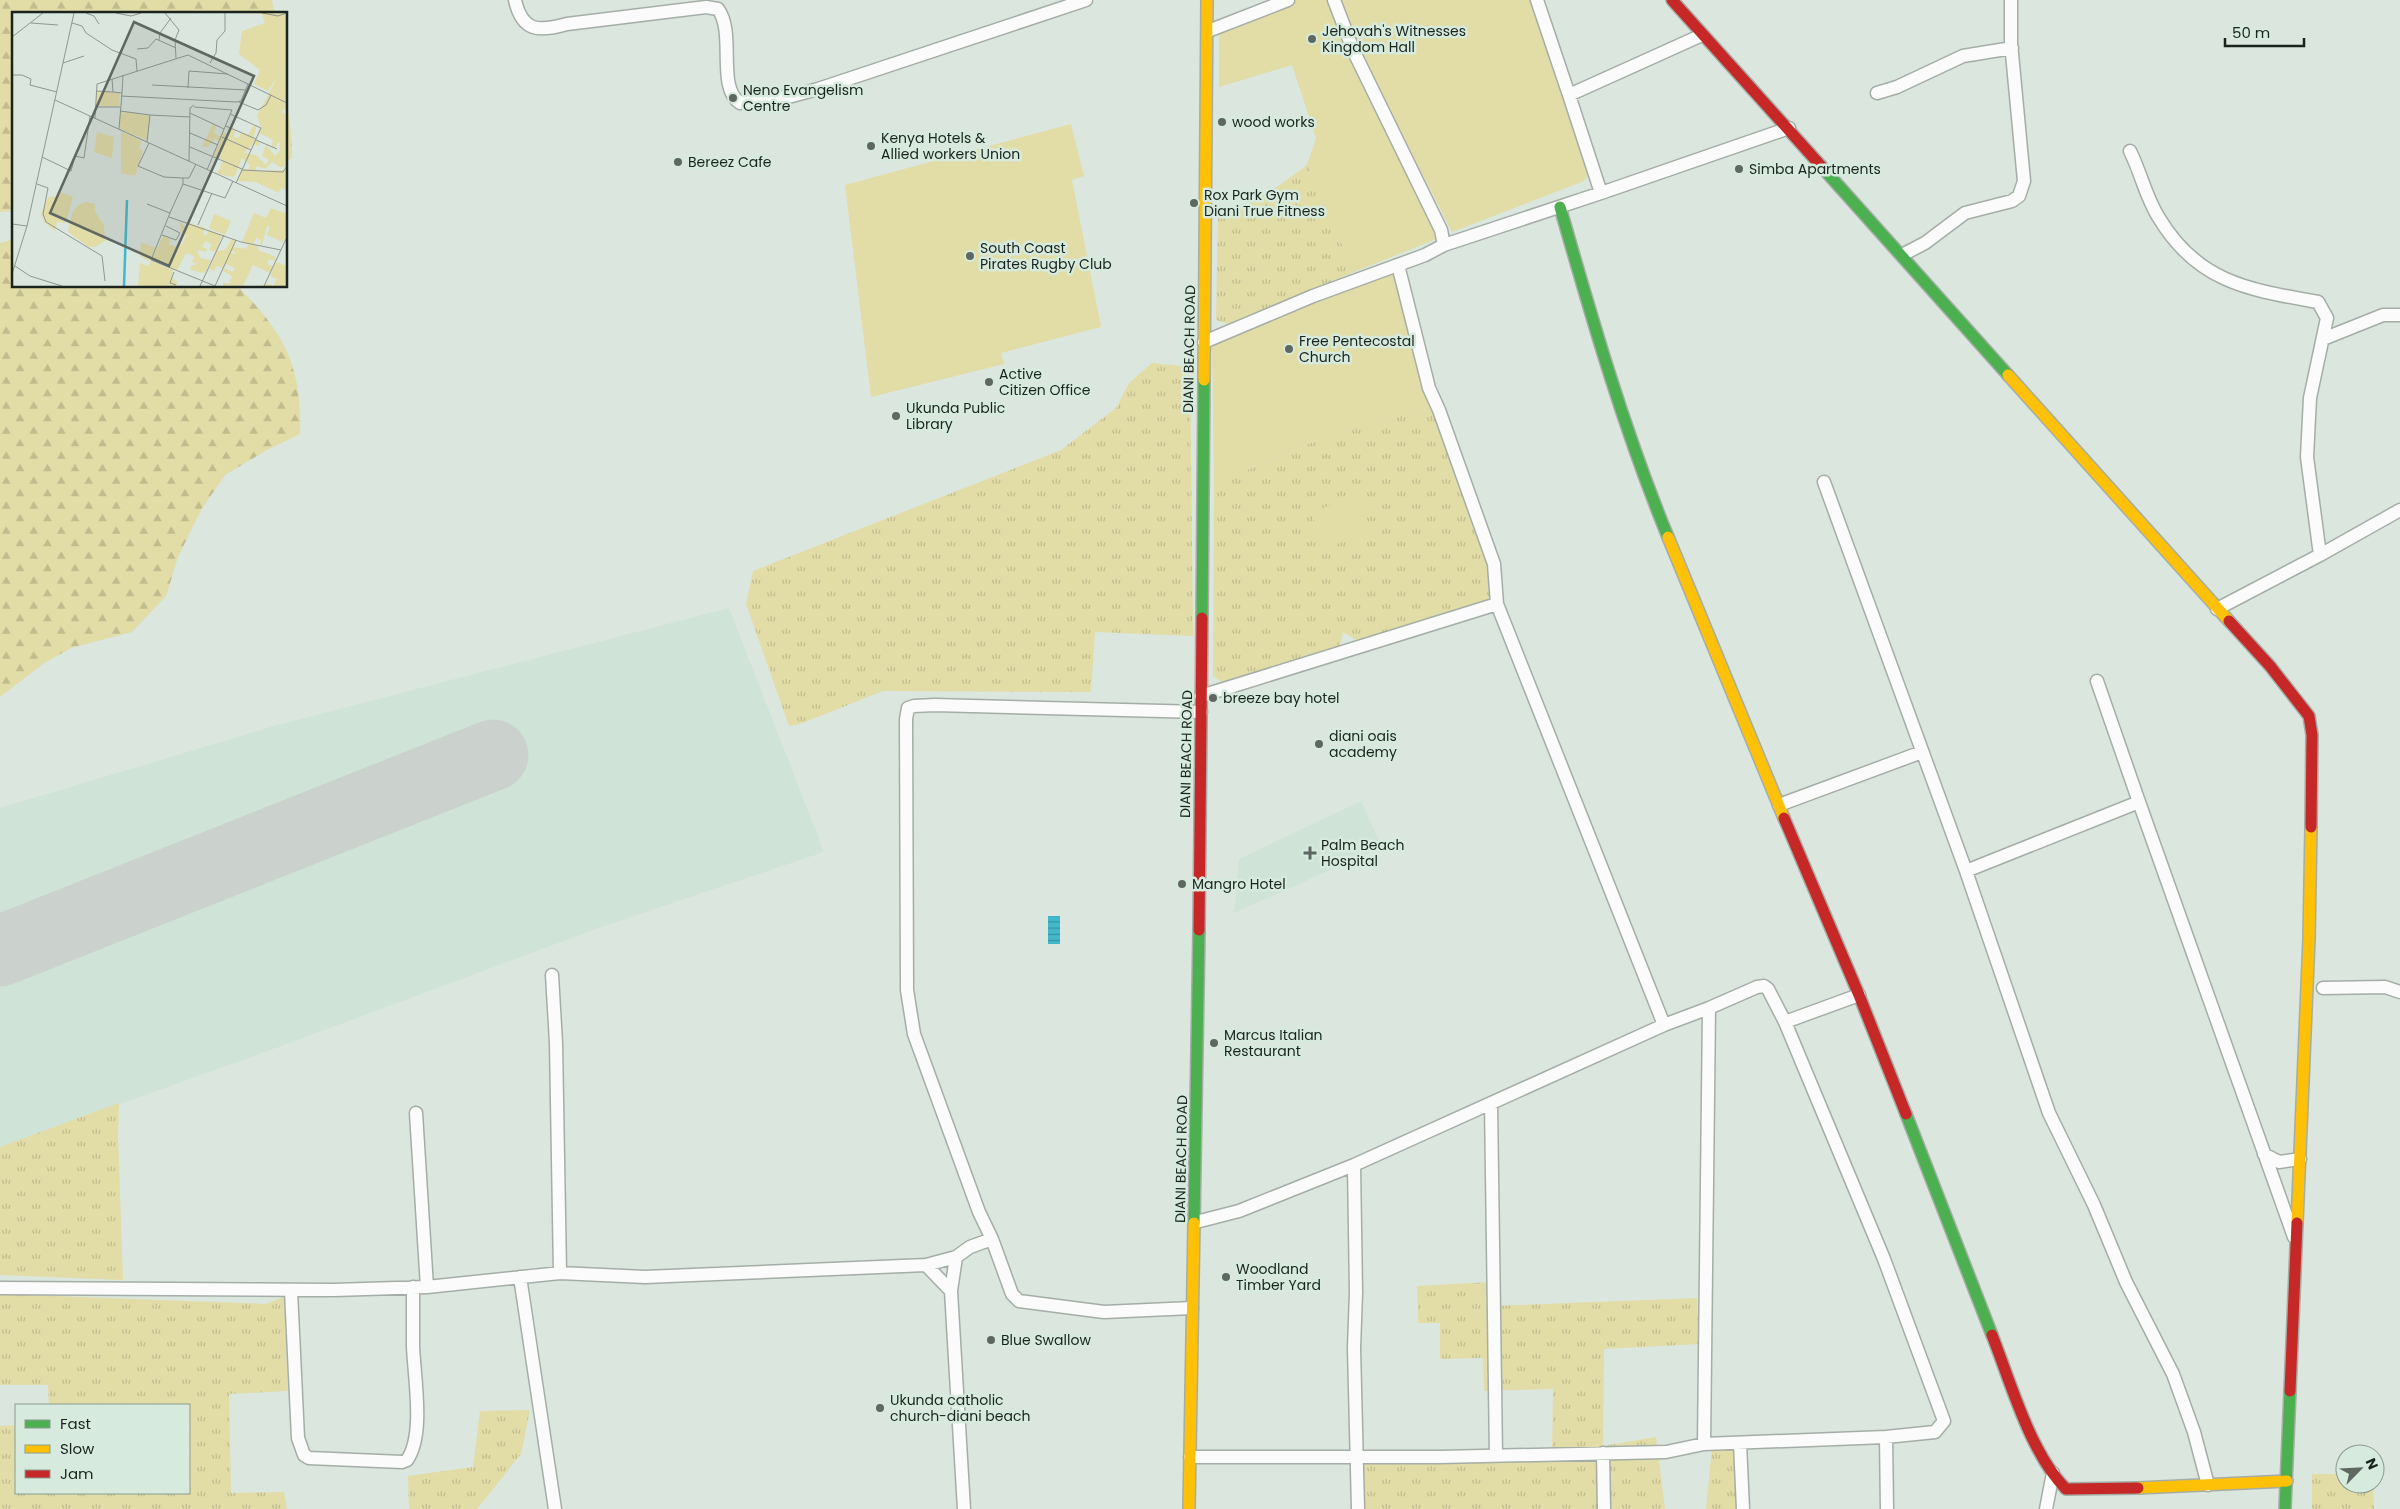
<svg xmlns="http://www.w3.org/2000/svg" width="2400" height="1509" font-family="Poppins,sans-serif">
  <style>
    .built { fill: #cfe4d6 }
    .grass { fill: url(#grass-tufts) }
    .forest { fill: url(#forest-firs) }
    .green { fill: #e2dca6 }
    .water { fill: url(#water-rules) }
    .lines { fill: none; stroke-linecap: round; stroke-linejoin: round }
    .runway { stroke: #cbd2cd; stroke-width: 71 }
    .street-casing { stroke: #a5ada7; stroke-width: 15 }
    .fast-casing { stroke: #a5ada7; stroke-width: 14 }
    .slow-casing { stroke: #a5ada7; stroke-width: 14 }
    .jam-casing { stroke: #a5ada7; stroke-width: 14 }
    .street { stroke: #fafbfa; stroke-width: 12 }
    .fast { stroke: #4caf50; stroke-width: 11 }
    .slow { stroke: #ffc107; stroke-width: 11 }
    .jam { stroke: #c62828; stroke-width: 11 }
    .poi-dot { fill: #5e6761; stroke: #d6ebdd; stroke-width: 2 }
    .labels { text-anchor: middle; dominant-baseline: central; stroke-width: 5; stroke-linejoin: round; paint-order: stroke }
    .poi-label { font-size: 14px; fill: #1b231e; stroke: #d6ebdd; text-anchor: start }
    .street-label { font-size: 14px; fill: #1b231e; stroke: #d6ebdd }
    .inset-river { fill: none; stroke: #42b8cb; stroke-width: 2.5 }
    .inset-road { fill: none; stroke: #8e9891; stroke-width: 1 }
    .view { fill: #5e6761; fill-opacity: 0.15; stroke: #5e6761; stroke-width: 2.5 }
    .inset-edge { fill: none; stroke: #1b231e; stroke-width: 2.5 }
  </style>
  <defs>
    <pattern id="grass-tufts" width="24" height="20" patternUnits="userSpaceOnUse" patternTransform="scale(1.25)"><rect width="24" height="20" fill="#e2dca6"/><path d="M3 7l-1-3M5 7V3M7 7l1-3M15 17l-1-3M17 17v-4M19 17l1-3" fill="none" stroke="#c1bc8e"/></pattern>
    <pattern id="forest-firs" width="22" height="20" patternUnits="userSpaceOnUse" patternTransform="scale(1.25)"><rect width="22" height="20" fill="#e2dca6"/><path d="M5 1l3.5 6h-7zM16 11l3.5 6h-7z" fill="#c1bc8e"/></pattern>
    <pattern id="water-rules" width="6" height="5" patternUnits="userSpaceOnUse" patternTransform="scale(1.25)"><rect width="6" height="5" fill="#42b8cb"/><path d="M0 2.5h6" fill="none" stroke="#3695a4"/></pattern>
  </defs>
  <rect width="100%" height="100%" fill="#dbe6de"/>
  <!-- built -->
  <path class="built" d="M729,608L824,852L604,926L276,1048L0,1147V808L274,726Z
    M1361,801L1382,847L1234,913L1239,859Z"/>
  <!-- grass -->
  <path class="grass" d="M1307,165L1354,272L1229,324L1216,320L1218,216C1251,205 1280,186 1307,165Z
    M1152,363L1190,367L1193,636L1095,632L1091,692L883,691L800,724L789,726L746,604L753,571L1061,450L1116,408L1129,383Z
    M1433,405L1493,567L1488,600L1358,641L1343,632L1339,648L1225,684L1213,676L1214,484L1327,436Z
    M119,1103L118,1136L123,1280L0,1275V1147Z
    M1492,1282V1306L1697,1298L1699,1344L1604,1349L1603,1446L1656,1437L1665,1509H1364L1363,1463L1552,1461L1553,1389L1484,1391L1483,1358L1440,1359V1323H1418L1417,1286Z
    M0,1294L266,1304L284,1297L288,1391L229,1394L231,1493L284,1492L287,1509H0V1426L16,1425V1493H189V1405H49L48,1385H0Z
    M530,1410L521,1454L477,1509H409L408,1476L473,1467L480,1411Z
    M1712,1448L1734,1450L1737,1509H1706Z
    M2312,1474H2345V1484H2373L2374,1509H2312Z"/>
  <!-- forest -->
  <path class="forest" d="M0,0H272L275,14H14V211L0,212Z
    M286,95L292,141V158L286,162Z
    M14,239V286H237C285,333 302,367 300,434L267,450L225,475L201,510L178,557L166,596L132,632L71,648L43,664L0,697V243Z"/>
  <!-- green -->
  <path class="green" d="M1298,0H1328L1347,47L1439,238L1354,272L1307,165L1316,138L1292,65L1219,87V26Z
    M1339,0H1533L1589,173L1584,181L1452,232L1358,49Z
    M1071,124L1084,176L1072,180L1101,327L1001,353L1004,364L871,397L845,185Z
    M1396,271L1433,405L1327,436L1214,484L1212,343Z
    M1356,495L1372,530L1326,548L1311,513Z"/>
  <!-- water -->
  <path class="water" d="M1048,916H1060V944H1048Z"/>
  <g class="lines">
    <!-- runway -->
    <path class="runway" d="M0,951L493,755"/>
    <!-- street casing -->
    <g class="street-casing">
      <path id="street" d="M515,0C522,32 539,32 567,24L706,7L718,9C736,33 716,87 740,103L792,96L818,89L1086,0
        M1334,0L1354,52L1441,230L1444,245
        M1537,0L1569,95
        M1208,31L1288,0
        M1877,93L1897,87L1963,56L2012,48
        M2130,151C2141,173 2146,198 2159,218C2198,283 2250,290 2318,302L2327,318L2310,398L2307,457L2320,555
        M1601,193L1789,128
        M1902,255L1925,243L1965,213L2012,201L2019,196L2024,181L2011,43V0
        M2323,339L2383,315H2400
        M1204,342L1313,296L1425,255L1444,245L1601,193L1569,95L1702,35
        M1824,482L1966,871L2049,1113L2094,1205L2126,1282L2173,1374L2194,1432L2208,1485
        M1497,604L1664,1025
        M2217,609L2320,555L2400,510
        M2097,681L2139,802
        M1201,696L1497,604L1494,564L1439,410L1429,388L1398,265
        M1779,805L1922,752
        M1966,871L2139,802L2294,1237
        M552,975L556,1043L560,1273L645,1277L926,1265L951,1291L964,1509
        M2323,988L2385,987L2400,992
        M1491,1103L1496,1456
        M416,1113L427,1287
        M2264,1154L2279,1162L2300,1159
        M1354,1165L1356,1292L1354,1348L1358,1509
        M1196,1222L1239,1211L1354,1165L1664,1025L1709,1008L1757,987L1764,986L1768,989L1785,1022L1859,995
        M992,1239L1012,1294L1019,1301L1104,1312L1192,1308
        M926,1265L956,1257L970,1247L992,1239L979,1212L914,1034L907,990L906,719L908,708L914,706L935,705L1201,712
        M520,1277L555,1509
        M0,1288L334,1290L427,1287L560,1273
        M291,1291L298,1438L304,1455L309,1458L402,1462L407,1460C425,1435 414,1376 413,1346C413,1326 413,1307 413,1287
        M951,1291L956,1257
        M1886,1437L1887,1509
        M1740,1443L1743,1509
        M1704,1444L1709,1008
        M1603,1453L1604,1509
        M1190,1457H1439L1666,1452L1704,1444L1886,1437L1935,1432L1944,1421L1884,1259L1785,1022
        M2046,1509L2053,1473"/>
    </g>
    <!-- fast casing -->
    <g class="fast-casing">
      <path id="fast" d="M1821,166L2008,375
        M1560,207C1592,319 1624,430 1668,537
        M1202,618L1204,380
        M1906,1114L1992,1335
        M1194,1223L1199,930
        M2285,1509L2290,1391"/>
    </g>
    <!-- slow casing -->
    <g class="slow-casing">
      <path id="slow" d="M2008,375L2229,621
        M1204,380L1207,0
        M1668,537L1784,818
        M2297,1223L2309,939L2311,827
        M2138,1488L2287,1481
        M1189,1509L1194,1223"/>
    </g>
    <!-- jam casing -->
    <g class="jam-casing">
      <path id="jam" d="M1672,0L1821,166
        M2229,621L2270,666L2309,716L2312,735L2311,827
        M1784,818L1859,995L1906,1114
        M1199,930L1202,618
        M1992,1335C2011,1383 2030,1453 2066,1489L2138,1488
        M2290,1391L2297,1223"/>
    </g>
    <!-- street -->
    <use href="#street" class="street"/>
    <!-- fast -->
    <use href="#fast" class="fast"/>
    <!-- slow -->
    <use href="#slow" class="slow"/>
    <!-- jam -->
    <use href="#jam" class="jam"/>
  </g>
  <!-- markers -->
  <g class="poi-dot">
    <circle cx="1312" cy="39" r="5"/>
    <circle cx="733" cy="98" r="5"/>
    <circle cx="1222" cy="122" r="5"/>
    <circle cx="871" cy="146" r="5"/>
    <circle cx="678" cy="162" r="5"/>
    <circle cx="1739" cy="169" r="5"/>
    <circle cx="1194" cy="203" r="5"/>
    <circle cx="970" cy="256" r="5"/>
    <circle cx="1289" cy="349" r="5"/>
    <circle cx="989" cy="382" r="5"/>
    <circle cx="896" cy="416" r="5"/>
    <circle cx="1213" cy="698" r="5"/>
    <circle cx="1319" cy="744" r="5"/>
    <path d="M1307.5 845.5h5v5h5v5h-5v5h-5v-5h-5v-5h5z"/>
    <circle cx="1182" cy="884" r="5"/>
    <circle cx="1214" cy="1043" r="5"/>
    <circle cx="1226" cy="1277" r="5"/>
    <circle cx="991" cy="1340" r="5"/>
    <circle cx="880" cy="1408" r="5"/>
  </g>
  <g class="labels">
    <!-- poi labels -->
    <g class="poi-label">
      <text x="1322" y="31">Jehovah's Witnesses<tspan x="1322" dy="16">Kingdom Hall</tspan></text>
      <text x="743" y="90">Neno Evangelism<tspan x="743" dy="16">Centre</tspan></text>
      <text x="1232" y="122">wood works</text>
      <text x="881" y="138">Kenya Hotels &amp;<tspan x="881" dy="16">Allied workers Union</tspan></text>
      <text x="688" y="162">Bereez Cafe</text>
      <text x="1749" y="169">Simba Apartments</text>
      <text x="1204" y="195">Rox Park Gym<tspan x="1204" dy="16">Diani True Fitness</tspan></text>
      <text x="980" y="248">South Coast<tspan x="980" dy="16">Pirates Rugby Club</tspan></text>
      <text x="1299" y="341">Free Pentecostal<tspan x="1299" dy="16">Church</tspan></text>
      <text x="999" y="374">Active<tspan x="999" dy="16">Citizen Office</tspan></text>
      <text x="906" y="408">Ukunda Public<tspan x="906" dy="16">Library</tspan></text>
      <text x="1223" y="698">breeze bay hotel</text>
      <text x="1329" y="736">diani oais<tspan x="1329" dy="16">academy</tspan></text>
      <text x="1321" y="845">Palm Beach<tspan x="1321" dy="16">Hospital</tspan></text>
      <text x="1192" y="884">Mangro Hotel</text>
      <text x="1224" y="1035">Marcus Italian<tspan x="1224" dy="16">Restaurant</tspan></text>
      <text x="1236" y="1269">Woodland<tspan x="1236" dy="16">Timber Yard</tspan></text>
      <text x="1001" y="1340">Blue Swallow</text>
      <text x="890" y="1400">Ukunda catholic<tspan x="890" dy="16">church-diani beach</tspan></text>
    </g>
    <!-- street labels -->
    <g class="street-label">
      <text transform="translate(1189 349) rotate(-89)">DIANI BEACH ROAD</text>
      <text transform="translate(1186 754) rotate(-89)">DIANI BEACH ROAD</text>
      <text transform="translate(1181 1159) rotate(-89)">DIANI BEACH ROAD</text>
    </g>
  </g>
  <!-- overview -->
  <g transform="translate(12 12)">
    <rect width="275" height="275" fill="#dbe6de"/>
    <path d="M234,1H275V100L272,97L270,100L275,104V154L268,155L260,150L253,157L245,154L243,159L275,158V175L274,178L269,176L267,181L244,170L226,169L230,156L236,158L238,153L230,146L222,165L205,162L211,148L202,144L208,129L203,127L196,135L190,134L201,112L204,113L202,121L209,125L210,120L217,122L214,114L224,118L220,129L222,125L227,126L229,120L236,123L242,113L245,114L241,126L248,131L247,134L241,132L232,141L244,143L254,153L257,148L250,144L254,133L263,144L267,140L268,131L266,130L263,136L259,135L261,128L247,121L249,115L245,104L267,62L245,38L232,46L227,42L230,19L253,11L250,2ZM120,101L138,104L135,128L119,122ZM109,119L130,129L127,136L131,139L123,164L109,161ZM259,196L273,201L275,199V222L271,230L255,223L258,215L255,214L250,233H248L249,228L244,226L242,232L230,230L242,201L254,206ZM168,209L175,217L178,211L193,216L191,222L194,224L197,218L210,223L204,240L197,238L200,232L193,229L190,235L195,237L194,240L185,238L188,246L199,248L193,261L178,258L179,254L185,252L180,250L182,244L174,241L165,258L150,252V246L147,251L140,248L151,224L158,227L157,232L164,235L170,232L174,223L169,221ZM220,227L224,228L219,241L225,243L220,238L222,235L235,237L236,232L246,234V238L264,245L263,249L257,247L255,252L261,254L258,261L241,253L231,274H211V270L217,272L220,264L211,259L212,256L221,260L223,256L214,252L211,256L205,254L202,259L197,257L205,239L213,238ZM129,230L144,236L137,249L128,244ZM139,249L161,258L159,266L166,270L164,274H126L128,251L136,254Z" fill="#e2dca6"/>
    <path d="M245,38L267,62L256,79L242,72L248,58L232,46ZM46,179L61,185L54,211L45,210L43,219L32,210L29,202L33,191L37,185L44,184ZM74,190L83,192V200L92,213L93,229L83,235H77L56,220L60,201L66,193ZM202,202L219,209L213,223L197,216ZM264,250L275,254V274H253L254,271L261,274L265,267L258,264Z" fill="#e2dca6"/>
    <path d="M84,79L108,81L107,94H84ZM108,100L120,101L119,122L108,117ZM85,120L102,125L100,146L82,140Z" fill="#e2dca6"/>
    <path class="inset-river" d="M112,274L115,188"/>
    <path class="inset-road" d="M74,1L82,4L87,12M104,1L119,4L129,1M153,1L167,18L163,28L164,46M250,1L266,4L275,1M19,11L46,13M60,11L70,14L74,21L100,38L124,47L125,59M0,25L31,1M147,28L148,21L159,6M125,37L136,36L144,27L164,36M51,51L72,44M198,51L204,41L205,28L213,19V1M0,63H10L19,67L18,73L45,80M100,67L101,80L110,81L107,117M140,73L234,78M176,76L177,59L216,62M84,79L101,80M110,81L111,63M109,84L224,90L229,89L236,72M43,88L275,194M227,90L246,98L254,93L259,83M83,95H108M182,95L220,98L195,158M108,99L138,103L135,130M178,101L212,117M218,102L249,116L230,158M138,103L178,105M83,106L85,72L176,43L275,91M214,114L244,127M178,121L206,133M210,125L239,138M244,128L265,137M137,131L126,154L152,165L171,166V172M178,135L230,157M30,145L59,159L63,144L72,146L78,104M177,149L178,96L182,93M171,166H177L184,152M224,171L230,158L271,160L275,154M25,172L36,176L31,202L34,210L90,244L93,269M135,192L158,201L171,172L213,186L221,169M158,201L139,248L203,274M157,205L229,230L269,238M0,212L15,214M186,213L200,181M150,223L164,228L168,221L154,214M3,254L18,264L50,274M162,260L158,271L164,273M0,262L15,214L62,1M188,274L212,223M203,274L224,228M252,274L275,225"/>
    <path class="view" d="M122,10L242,64L157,254L38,201Z"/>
    <rect width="275" height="275" class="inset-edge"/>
  </g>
  <!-- legend -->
  <rect x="15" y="1404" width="175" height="90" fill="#d6ebdd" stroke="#8b9b91"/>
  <rect x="25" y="1420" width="25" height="8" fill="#4caf50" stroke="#8b9b91"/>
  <text x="60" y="1429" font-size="15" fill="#1b231e">Fast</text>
  <rect x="25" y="1445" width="25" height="8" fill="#ffc107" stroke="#8b9b91"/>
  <text x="60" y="1454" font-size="15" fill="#1b231e">Slow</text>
  <rect x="25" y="1470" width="25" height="8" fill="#c62828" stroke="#8b9b91"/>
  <text x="60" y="1479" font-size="15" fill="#1b231e">Jam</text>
  <!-- north arrow -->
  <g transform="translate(2360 1469) rotate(66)"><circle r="24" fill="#d6ebdd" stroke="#8b9b91"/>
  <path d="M0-4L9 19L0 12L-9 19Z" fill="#5e6761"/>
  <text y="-8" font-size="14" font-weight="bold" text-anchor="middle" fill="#1b231e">N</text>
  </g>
  <!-- scale -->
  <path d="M2225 38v8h79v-8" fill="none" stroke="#1b231e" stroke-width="2.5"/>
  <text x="2232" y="38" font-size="15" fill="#1b231e" stroke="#d6ebdd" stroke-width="4" paint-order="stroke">50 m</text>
</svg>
